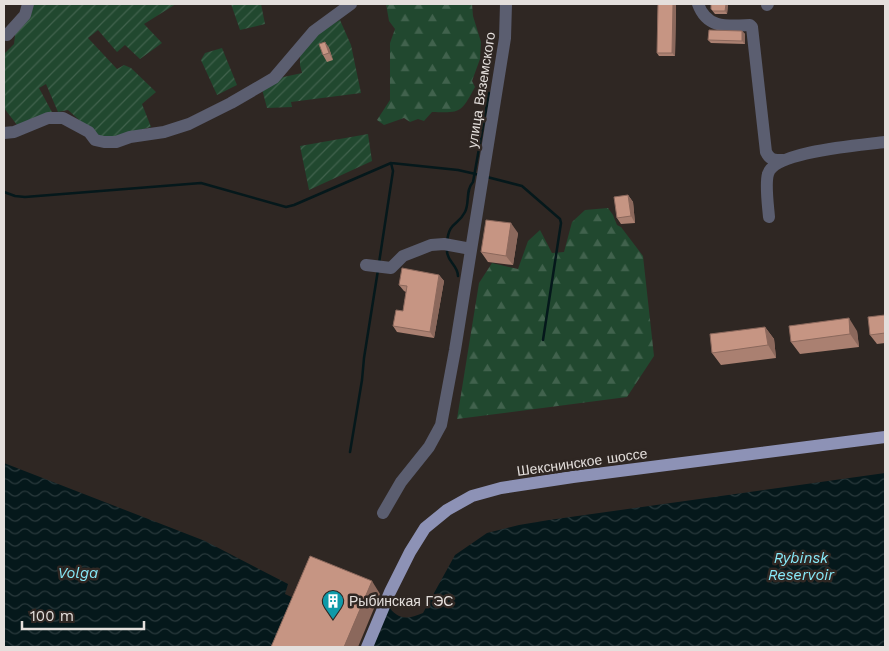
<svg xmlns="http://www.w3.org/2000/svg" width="889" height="651" font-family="'Work Sans',sans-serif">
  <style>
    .forest { fill: url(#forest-firs) }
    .garden { fill: url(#garden-furrows) }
    .water { fill: url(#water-waves) }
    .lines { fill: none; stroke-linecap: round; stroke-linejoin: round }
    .stream { stroke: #05181b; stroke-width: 2.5 }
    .minor { stroke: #5b5e70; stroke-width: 12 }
    .major { stroke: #8d92b6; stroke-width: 12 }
    .wall { fill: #aa8071 }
    .shaded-wall { fill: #8b685c }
    .building { fill: #c69583; stroke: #8b685c }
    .labels { text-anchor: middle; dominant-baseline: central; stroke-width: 5; stroke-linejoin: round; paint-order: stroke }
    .street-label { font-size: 14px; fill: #e4dfdc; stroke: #2f2723 }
    .poi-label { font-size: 14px; fill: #e4dfdc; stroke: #2f2723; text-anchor: start }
    .water-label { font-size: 15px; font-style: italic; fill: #88eaf9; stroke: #2f2723 }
  </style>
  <defs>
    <pattern id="forest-firs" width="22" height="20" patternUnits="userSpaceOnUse" patternTransform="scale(1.25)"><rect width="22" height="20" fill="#21482f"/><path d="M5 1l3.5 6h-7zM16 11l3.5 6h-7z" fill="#41624d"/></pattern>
    <pattern id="garden-furrows" width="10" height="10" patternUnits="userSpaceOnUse" patternTransform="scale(1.25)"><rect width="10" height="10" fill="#21482f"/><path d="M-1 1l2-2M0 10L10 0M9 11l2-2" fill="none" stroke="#41624d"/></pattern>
    <pattern id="water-waves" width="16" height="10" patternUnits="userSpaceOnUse" patternTransform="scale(1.25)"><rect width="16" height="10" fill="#05181b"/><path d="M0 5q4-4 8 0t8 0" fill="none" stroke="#29393c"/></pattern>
  </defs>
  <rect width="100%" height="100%" fill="#2f2723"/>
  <!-- forest -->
  <path class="forest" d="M386,4H472L473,16L481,42L480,59L472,81L475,87C461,113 461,113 432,112L424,121L418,119L410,122L404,118L384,125L377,120L390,100V43L395,29L389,21Z
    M608,208L613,215L617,225L621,227L643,256L654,356L627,397L457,419L479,283L492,263L518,269L528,241L540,230L552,253L564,252L572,222L585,210Z"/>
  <!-- garden -->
  <path class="garden" d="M31,4H176L144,24L162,43L140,59L125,45L117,52L98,30L88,38L117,69L124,65L131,68L156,92L142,104L151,127L110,138L97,136L68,110L58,112L46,84L39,88L53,114L17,125L4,108V54L14,44L16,26Z
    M231,4H261L265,24L240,30Z
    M340,20L351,45L361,93L291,102L292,107L267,108L262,89L279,78L302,73L300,65V53L319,32Z
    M222,48L237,85L217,95L201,60L205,53Z
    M368,134L372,161L309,190L300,146Z"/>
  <!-- water -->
  <path class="water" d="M4,463L205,541L288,584L285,594L298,600L279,647H4Z
    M885,473V647H361L387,604C397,620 407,620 423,613L455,555L487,533L519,525L549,520Z"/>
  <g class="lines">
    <!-- stream -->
    <path class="stream" d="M487,177L522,186L560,219L561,223L543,340
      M4,192L15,196L25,197L201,183L286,207L294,205L391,163L458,170L480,175
      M447,242C449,221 458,226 465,212C470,202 465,191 473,182L489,93
      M447,250C446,261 458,265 458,276
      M379,263L393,171L391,163
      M350,452L362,380L364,358L378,270"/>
    <!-- minor -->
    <path class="minor" d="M698,4C707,29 727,26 750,25L752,27L766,152C770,160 774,160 783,160
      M767,5L768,4
      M7,35L25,15L28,4
      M4,133L14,132L48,118H63L89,132L95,140L104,142H116L130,137L164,132L189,124L231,103L274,78L314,31L351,4
      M769,217C768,205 765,184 768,174C774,151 863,145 885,142
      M366,265L391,268L403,256L431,245L444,244L471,249
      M383,513L401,482L429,447L441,425L455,350L505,38L506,4"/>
    <!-- major -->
    <path class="major" d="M367,647L390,592L410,552L425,528L447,510L472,496L501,488L573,477L885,437"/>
  </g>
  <!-- wall -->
  <path class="wall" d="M658,4H676L675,56H659L657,53Z
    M711,4H728L727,14H715L711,9Z
    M742,31L745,34V44L711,43L708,40Z
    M325,42L329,48L333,60L327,62L323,55Z
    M628,195L633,202L635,223L621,224L617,218Z
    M518,233L513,265L488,262L481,252Z
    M439,275L444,281L434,338L397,332L393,326L403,311L406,292L404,291L399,285Z
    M885,315V343L877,344L870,335Z
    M765,327L774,339L776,358L721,365L712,353Z
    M857,331L859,347L800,354L791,342Z"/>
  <!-- shaded-wall -->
  <path class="shaded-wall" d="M673,4H676L675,56L672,53Z
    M726,4H728L727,14L725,11Z
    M742,31L745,34V44L742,41Z
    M325,42L329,48L333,60L329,53Z
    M628,195L633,202L635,223L631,216Z
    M511,223L518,233L513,265L506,256Z
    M439,275L444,281L434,338L430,332Z
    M849,318L857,331L859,347L850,334Z
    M765,327L774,339L776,358L768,345Z
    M372,581L380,594L358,647H344Z"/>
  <!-- building -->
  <path class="building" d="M658,4H673L672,53H657Z
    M711,4H726L725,11H713L711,9Z
    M709,30L742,31V41L708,40Z
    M325,42L329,53L323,55L319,44Z
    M628,195L631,216L617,218L614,197Z
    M486,220L511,223L506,256L481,252Z
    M402,268L439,275L430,332L393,326L396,310L403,311L407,286L399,285Z
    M885,315V333L870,335L868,317Z
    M849,318L850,334L791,342L789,326Z
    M765,327L768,345L712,353L710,334Z
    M310,556L372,581L344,647H271Z"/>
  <!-- icons -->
  <defs>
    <g id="building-pin" transform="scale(1.125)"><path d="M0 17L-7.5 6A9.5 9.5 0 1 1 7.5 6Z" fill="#0f9aa8" stroke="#2f2723"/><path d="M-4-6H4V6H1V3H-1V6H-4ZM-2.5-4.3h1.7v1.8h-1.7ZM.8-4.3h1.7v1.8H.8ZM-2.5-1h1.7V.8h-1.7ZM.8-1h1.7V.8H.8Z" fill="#fff"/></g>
  </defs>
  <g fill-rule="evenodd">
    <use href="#building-pin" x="333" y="601"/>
  </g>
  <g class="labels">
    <!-- street labels -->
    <g class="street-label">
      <text transform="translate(481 90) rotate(-81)">улица Вяземского</text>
      <text transform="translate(582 462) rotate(-8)">Шекснинское шоссе</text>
    </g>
    <!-- poi labels -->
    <g class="poi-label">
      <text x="349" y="601">Рыбинская ГЭС</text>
    </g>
    <!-- water labels -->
    <g class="water-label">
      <text x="801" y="558">Rybinsk<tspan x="801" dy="17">Reservoir</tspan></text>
      <text x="78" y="573">Volga</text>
    </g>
  </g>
  <!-- border -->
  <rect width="889" height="651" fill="none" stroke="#e4dfdc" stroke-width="10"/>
  <!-- scale -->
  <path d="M22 621v8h122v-8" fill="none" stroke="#e4dfdc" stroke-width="2.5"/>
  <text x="30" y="621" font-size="15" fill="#e4dfdc" stroke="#2f2723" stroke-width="4" paint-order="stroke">100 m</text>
</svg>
